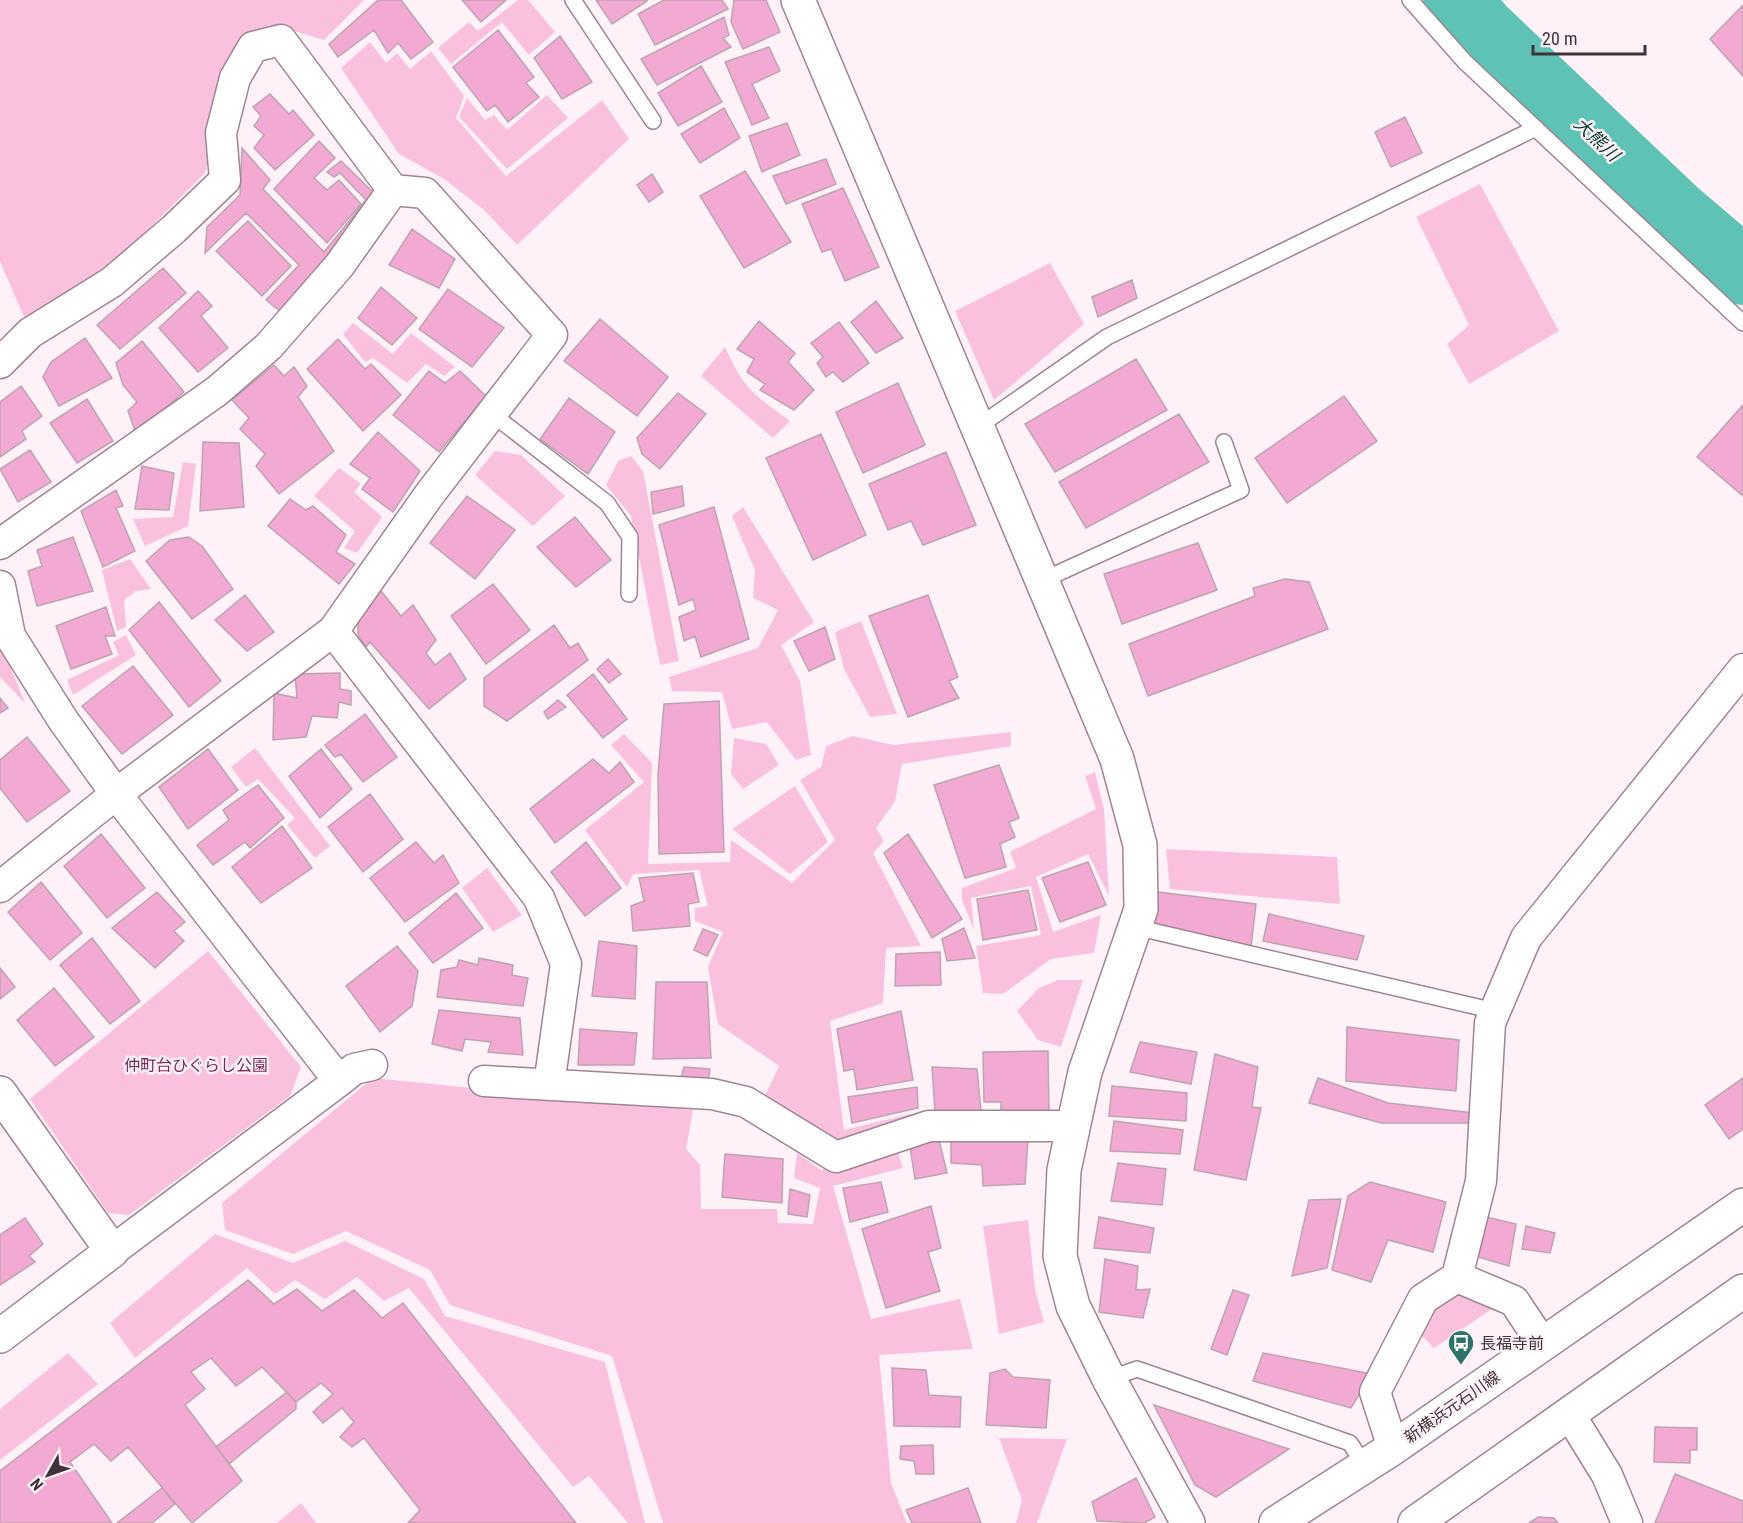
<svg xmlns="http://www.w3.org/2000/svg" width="1743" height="1523" font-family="'Roboto Condensed','Noto Sans JP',sans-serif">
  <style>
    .green { fill: #fac1df }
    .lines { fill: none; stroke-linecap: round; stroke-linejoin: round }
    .river { stroke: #5ec3b4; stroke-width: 68 }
    .building { fill: #f2aad2; stroke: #bea3b1; stroke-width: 1.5 }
    .service-casing { stroke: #9f8593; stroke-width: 18 }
    .minor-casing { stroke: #9f8593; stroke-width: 33 }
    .tertiary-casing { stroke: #9f8593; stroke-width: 36 }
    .service { stroke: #fff; stroke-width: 15 }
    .minor { stroke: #fff; stroke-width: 30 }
    .tertiary { stroke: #fff; stroke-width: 33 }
    .labels { text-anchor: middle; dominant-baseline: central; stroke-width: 5; stroke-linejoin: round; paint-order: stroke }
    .park-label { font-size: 16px; fill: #79285b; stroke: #fef2f8 }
    .poi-label { font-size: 16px; fill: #3f3339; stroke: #fef2f8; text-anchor: start }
    .street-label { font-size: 16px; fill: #3f3339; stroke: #fef2f8 }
    .water-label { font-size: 18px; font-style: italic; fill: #0a3b34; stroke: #fef2f8 }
  </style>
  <rect width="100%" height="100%" fill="#fef2f8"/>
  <!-- green -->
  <path class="green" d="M0,0H364L324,40L281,27L240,42L205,173L101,277L25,319L0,262Z
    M518,0H528L555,32L529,55L502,22L451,64L438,48L469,22L478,31Z
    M370,42L386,63L397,53L410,69L431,51L464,96L456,118L506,176L602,100L629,139L517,245L483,209L444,179L399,154L341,68Z
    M547,95L568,118L507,169L459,117L467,98L485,120L494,115L507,130Z
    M1480,184L1559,331L1469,384L1447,344L1469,325L1416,217Z
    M1050,263L1084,324L994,400L955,311Z
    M353,323L393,354L411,333L455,367L444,376L426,364L407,383L373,358L365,362L343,334Z
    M725,347C744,389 753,394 790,421L773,438L701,376Z
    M495,451L521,455L565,496L533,526L475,475Z
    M631,456L643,471L679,661L660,665L631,516L606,485L618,461Z
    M183,462L196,464L188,526L145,546L133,519L173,517Z
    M339,468L361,484L354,492L382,517L357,553L344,548L355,531L314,496Z
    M743,507L814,622L781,645L800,681L811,755L796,760L767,722L732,729L722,692L672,691L669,677L758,648L778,610L753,598L755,570L732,516Z
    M130,559L151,589L136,591L124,600L126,627L117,631L102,570Z
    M861,621L897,714L870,717L844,669L835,632Z
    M126,635L136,655L73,695L67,680L119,655L113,642Z
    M0,642L25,703L0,677Z
    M1011,732V746L902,764L895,801L876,828L884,841L873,853L921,946L886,948L883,1003L830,1021L844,1130L910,1114V1126L838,1151L762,1102L779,1066L718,1024L708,967L723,932L695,921V908L708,906L699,870L633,874L627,887L585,830L644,782L611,745L624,734L652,763L648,864L730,862L731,840L792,883L835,840L800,780L821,767L826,746L853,736L893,745Z
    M734,738L766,744L779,765L743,789L731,774Z
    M255,748L330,846L315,858L287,825L295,818L258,779L246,787L231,767Z
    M1095,772L1104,809L1109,896L1088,854L1036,877L1053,932L1101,915L1094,953L1051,959L1003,994L983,993L976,946L1041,935L1031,886L971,898L974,930L962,900V888L1016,868L1010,852L1096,809L1085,776Z
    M795,786L828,842L790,874L732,829Z
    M1166,849L1337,857L1340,904L1170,889Z
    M487,868L522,915L493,932L462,888Z
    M208,951L301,1067L290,1096L129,1215L108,1213L30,1099Z
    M1058,980H1083L1061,1047L1038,1040L1017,1011L1039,988Z
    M373,1078L693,1110L686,1149L700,1165L701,1209H777L778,1223L813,1224L820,1188L794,1178L797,1153L821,1170L896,1147L903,1168L833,1186L871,1319L960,1299L973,1349L879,1355L891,1483L907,1523H663L612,1356L450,1305L430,1270L346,1231L293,1254L225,1230L222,1203Z
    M1028,1220L1035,1290L1044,1322L999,1334L983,1226Z
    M215,1234L293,1263L345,1241L424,1279L445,1316L605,1362L645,1523H628L589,1476L573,1487L409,1288L384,1301L357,1277L325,1299L295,1280L275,1294L247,1268L135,1358L110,1323Z
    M1456,1285L1495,1307L1434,1348L1422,1336L1428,1306Z
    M68,1353L98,1384L0,1460V1409Z
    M999,1438L1067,1439L1037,1523H1016L1022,1500Z
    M301,1503L316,1523H277Z"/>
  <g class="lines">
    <!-- river -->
    <path class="river" d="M1457,0L1482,30L1674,212L1743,271"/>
  </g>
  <!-- building -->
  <path class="building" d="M378,0H401L433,42L411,59L398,43L388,53L374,30L338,57L329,44Z
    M462,0H506L481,22Z
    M596,0H647V1L612,24Z
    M664,0H722L728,9L655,45L638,14Z
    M734,0H766L780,32L743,49L731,22Z
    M1743,5V76L1710,39Z
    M724,17L729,35L723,38L731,47L657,85L641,59Z
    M498,30L534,77L526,83L539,97L508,122L495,105L487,111L453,67Z
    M560,36L592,82L562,99L534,58Z
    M769,47L780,71L752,84L769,118L752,125L725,62Z
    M701,66L722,102L678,126L658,93Z
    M270,94L289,114L293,110L314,135L275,170L254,148L264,135L254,126L261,116L253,107Z
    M724,108L740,138L700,163L681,134Z
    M1405,117L1422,153L1391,167L1375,132Z
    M787,123L800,155L762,172L749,136Z
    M319,141L335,158L314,178L327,190L339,180L361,204L327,243L274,189Z
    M242,148L270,180L263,189L324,252L366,200L340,173L334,177L327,172L341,161L377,196L281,312L266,300L299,265L246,213L205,253L207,227L240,195Z
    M826,159L836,184L786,204L773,176Z
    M745,171L791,242L744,268L700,196Z
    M652,174L663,192L649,202L637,185Z
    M843,188L879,267L845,281L831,249L822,252L802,204Z
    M248,221L291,266L262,296L216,251Z
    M412,229L455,259L439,288L389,265Z
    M163,268L186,293L120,349L97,325Z
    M1132,280L1137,298L1098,317L1092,297Z
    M381,287L417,318L392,345L358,318Z
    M448,289L504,328L472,367L419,329Z
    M198,291L212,306L201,316L228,348L198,372L159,328Z
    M876,301L903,338L876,353L851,322Z
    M600,319L668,377L637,416L564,361Z
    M759,321L795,353L788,362L814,390L794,410L760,390L765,384L747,372L754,359L737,349Z
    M839,322L869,363L843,382L833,372L826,377L817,363L823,357L811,343Z
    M85,338L112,378L59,406L43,377L51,362Z
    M338,339L365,369L371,364L401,395L363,431L307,369Z
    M142,341L184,392L136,434L128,411L137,402L123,385L116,363Z
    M1136,359L1167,410L1055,472L1025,424Z
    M274,365L284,376L294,367L307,386L298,397L334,451L279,494L256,466L265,454L240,429L249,418L232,400Z
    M429,371L445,383L460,371L486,396L439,452L393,415Z
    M898,383L925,445L863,473L836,412Z
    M21,386L42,416L22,431L26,439L0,457V402Z
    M678,393L706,414L660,469L642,454L637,438Z
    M1344,396L1377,441L1287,503L1255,458Z
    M569,398L615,432L588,474L540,439Z
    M87,399L113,441L77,463L50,423Z
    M1743,405V496L1697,457Z
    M1179,414L1209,462L1086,528L1059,482Z
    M378,432L420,471L393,512L362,489L370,478L350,464Z
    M821,434L866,535L813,560L766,458Z
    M203,442L239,443L244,507L200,511Z
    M30,450L51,482L18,502L0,469Z
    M946,452L976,525L923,545L911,521L888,530L869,484Z
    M142,466L174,473L169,510L135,509Z
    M682,486L684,506L653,514L651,492Z
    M116,490L123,506L116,508L135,551L103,567L81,511Z
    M467,496L515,530L475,579L430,543Z
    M290,499L306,510L313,506L346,535L336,552L355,564L339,584L268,526Z
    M714,507L749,639L701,657L695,636L684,641L679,617L696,610L693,599L679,605L659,525Z
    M575,517L611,560L576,587L537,547Z
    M73,537L93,591L37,606L28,571L42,566L37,550Z
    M189,537L202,546L233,589L192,619L146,561L170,540Z
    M1198,543L1217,590L1122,624L1104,574Z
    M1285,579L1309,582L1328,629L1148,696L1129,644L1255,596L1253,588Z
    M493,584L530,630L486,664L451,616Z
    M381,591L401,616L413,605L436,640L426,653L435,665L450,653L466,679L429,709L370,642L366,647L358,635V618Z
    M245,595L274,632L247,651L215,620Z
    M928,595L958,677L949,681L959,698L908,717L869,616Z
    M159,602L221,681L189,707L129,630Z
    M106,607L115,636H105L112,654L71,669L56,626Z
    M554,625L570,648L578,643L588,660L507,721L484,706V678Z
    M825,627L835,659L809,671L794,641Z
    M608,659L621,674L609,683L597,669Z
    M133,666L173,715L122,754L82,706Z
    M340,673V689L351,691V705L339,702L337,718L312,716L306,737L273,740L274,693L297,698L295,674Z
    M593,674L627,719L603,738L567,695Z
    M0,698L8,708L0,713Z
    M558,700L566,707L548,719L544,712Z
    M719,701L724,852L659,854L658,774L664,704Z
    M365,714L397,757L363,782L341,754L335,757L325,745Z
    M27,737L70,791L27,822L0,788V760Z
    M208,749L238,790L188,829L159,787Z
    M321,749L352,789L320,818L289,776Z
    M593,759L609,773L620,762L634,782L555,843L530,809Z
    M999,765L1019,818L1009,822L1015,837L1000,844L1006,867L965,878L934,785Z
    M258,785L284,818L250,848L245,842L213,865L197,845L229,820L223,810Z
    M370,794L403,839L363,872L328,827Z
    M282,826L312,868L261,903L232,867Z
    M101,834L145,888L107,918L64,866Z
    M908,834L962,919L932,938L884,853Z
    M416,842L434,863L443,855L459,883L405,922L370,878Z
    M586,842L621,888L585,916L551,872Z
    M1088,862L1106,905L1060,922L1042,878Z
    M693,873L699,902L688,904L690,926L633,931L631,906L644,901L639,878Z
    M41,882L82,933L50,960L8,912Z
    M1028,890L1037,930L983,940L977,899Z
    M157,892L185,922L174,931L184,941L155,968L112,928Z
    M1158,892L1256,904L1251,947L1152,924Z
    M456,893L483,928L433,963L409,933Z
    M1269,914L1364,936L1357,960L1263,941Z
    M964,928L975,958L947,961L942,939Z
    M703,929L718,935L707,956L694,950Z
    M92,938L140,1001L110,1024L60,965Z
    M599,941L637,946L635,999L592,996Z
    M397,946L418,971L412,1006L380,1032L346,986Z
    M940,952L941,985L895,986L896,954Z
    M479,958L513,965L512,975L528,978L523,1006L437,997L441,970L457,967L459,960L478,965Z
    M0,968L15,987L0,999Z
    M656,982H707L711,1058L653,1059Z
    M54,988L94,1037L55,1066L17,1020Z
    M439,1010L520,1018L523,1055L488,1052L491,1042L465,1039L462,1051L432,1044Z
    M901,1011L913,1080L857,1090L854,1069L844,1071L837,1029Z
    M1347,1027L1459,1040L1456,1091L1346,1081Z
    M580,1029L637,1033L634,1065H578Z
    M1140,1042L1197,1052L1191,1084L1130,1072Z
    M1048,1051L1049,1111L1001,1113V1102H984L983,1052Z
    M1215,1054L1258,1067L1252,1107L1261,1108L1246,1180L1194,1170Z
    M684,1067L710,1069L708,1081L680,1082Z
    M932,1067L977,1069L981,1111L935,1112Z
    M1318,1078L1388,1103L1474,1113L1472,1123H1381L1309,1103Z
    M1743,1078V1129L1729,1139L1705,1105Z
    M1112,1086L1187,1093L1186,1121L1109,1116Z
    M917,1087L918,1108L852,1123L848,1097Z
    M1114,1121L1183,1130L1180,1154L1110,1151Z
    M951,1137L1028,1139L1025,1184L983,1186L982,1165L951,1163Z
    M939,1140L947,1173L915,1179L910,1147Z
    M725,1154L783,1159L782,1203L722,1197Z
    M1118,1163L1166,1169L1162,1205L1111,1201Z
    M881,1182L888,1212L850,1222L843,1188Z
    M1370,1182L1446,1202L1433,1252L1388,1240L1371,1282L1332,1270L1348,1196Z
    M790,1189L810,1195L807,1217L788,1214Z
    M1341,1199L1327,1268L1292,1276L1309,1200Z
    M931,1206L941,1248L928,1252L940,1291L886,1308L862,1229Z
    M1099,1217L1154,1228L1150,1253L1094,1248Z
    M1486,1217L1516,1224L1509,1266L1475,1256Z
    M25,1218L43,1244L29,1256L35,1262L0,1285V1235Z
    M1526,1226L1555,1233L1550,1253L1522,1249Z
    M1105,1259L1138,1266L1136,1290L1150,1289L1143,1318L1099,1312Z
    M248,1280L274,1304L297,1289L322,1311L354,1290L382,1318L403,1303L576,1523H408L420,1510L364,1438L352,1447L340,1437L354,1422L342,1408L323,1423L313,1412L333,1394L321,1383L296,1402L262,1367L236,1386L211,1358L191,1372L205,1389L185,1405L242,1481L192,1523L128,1447L111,1461L94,1444L70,1462L112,1523H0V1471Z
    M1233,1290L1249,1295L1227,1355L1211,1349Z
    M1263,1353L1372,1374L1351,1408L1253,1381Z
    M892,1368L926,1370L929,1395L961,1397L960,1427L894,1426Z
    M1005,1369L1013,1377L1050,1380L1046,1428L986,1425L990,1373Z
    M287,1392L296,1402V1409L229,1464L216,1447Z
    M1154,1405L1289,1449L1216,1497L1195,1485Z
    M1655,1427L1697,1428V1450H1690V1463L1654,1462Z
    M933,1445L934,1474H916L914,1461L900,1459L901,1446Z
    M1675,1474L1743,1501V1523H1655Z
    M1136,1478L1155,1517L1144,1523L1097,1521L1092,1502Z
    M162,1488L175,1504L152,1523H117Z
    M968,1488L981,1523H912L906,1510Z
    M1538,1517L1554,1518L1558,1523H1529Z"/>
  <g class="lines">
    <!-- service casing -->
    <g class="service-casing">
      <path id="service" d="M573,0L653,121
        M1410,0L1465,62L1743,323
        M492,414L607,503L630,537L629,594
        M979,426L1107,337L1536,128
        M1043,580L1241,490L1224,442
        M1135,927L1495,1011
        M1109,1379L1137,1369L1350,1443L1365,1466"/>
    </g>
    <!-- minor casing -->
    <g class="minor-casing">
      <path id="minor" d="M0,363L30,333L112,282L174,229L225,180L221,133L235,78L253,47L281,40L393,190L425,193L552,335L429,495L333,631L116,794L0,887
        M0,544L217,391L269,346L339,266L393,190
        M0,586L10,636L63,720L116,794L339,1081L112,1251
        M333,631L539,898L566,964L549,1085
        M339,1081L354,1069L372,1065
        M484,1081L712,1094L746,1102L836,1157L929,1126H1074
        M1457,1277L1514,1301L1542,1343
        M1570,1415L1607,1475L1627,1523
        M1393,1448L1375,1392L1423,1299L1457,1277L1481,1181L1490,1023L1526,938L1743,669"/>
    </g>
    <!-- tertiary casing -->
    <g class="tertiary-casing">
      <path id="tertiary" d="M798,0L1117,759L1140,845L1141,909L1085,1072L1064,1170L1060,1256L1073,1306L1109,1379L1188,1523
        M0,1093L112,1251L0,1336
        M1276,1523L1393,1448L1743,1205
        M1415,1523L1743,1291"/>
    </g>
    <!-- service -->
    <use href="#service" class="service"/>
    <!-- minor -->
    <use href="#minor" class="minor"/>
    <!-- tertiary -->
    <use href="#tertiary" class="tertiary"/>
  </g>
  <!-- icons -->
  <defs>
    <g id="bus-pin" transform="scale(1.35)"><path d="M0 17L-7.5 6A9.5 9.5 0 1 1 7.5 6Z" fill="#2e746a" stroke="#fef2f8"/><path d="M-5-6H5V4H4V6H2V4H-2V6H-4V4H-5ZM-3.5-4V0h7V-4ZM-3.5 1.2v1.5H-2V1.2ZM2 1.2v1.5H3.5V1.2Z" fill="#fff"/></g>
  </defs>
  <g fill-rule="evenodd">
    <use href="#bus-pin" x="1461" y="1343"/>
  </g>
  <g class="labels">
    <!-- park labels -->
    <g class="park-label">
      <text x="196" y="1065">仲町台ひぐらし公園</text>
    </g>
    <!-- poi labels -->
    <g class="poi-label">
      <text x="1480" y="1343">長福寺前</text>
    </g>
    <!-- street labels -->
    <g class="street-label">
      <text transform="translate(1452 1407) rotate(-35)">新横浜元石川線</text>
    </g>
    <!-- water labels -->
    <g class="water-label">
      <text transform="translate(1597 139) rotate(43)">大熊川</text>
    </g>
  </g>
  <!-- north arrow -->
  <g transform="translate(48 1475) rotate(230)" stroke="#fef2f8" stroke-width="4.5" paint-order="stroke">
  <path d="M0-4.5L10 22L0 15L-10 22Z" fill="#3f3339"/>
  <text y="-9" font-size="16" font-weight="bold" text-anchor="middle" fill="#3f3339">N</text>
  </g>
  <!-- scale -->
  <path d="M1533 45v9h112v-9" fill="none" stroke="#3f3339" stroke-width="3"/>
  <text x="1542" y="45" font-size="18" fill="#3f3339" stroke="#fef2f8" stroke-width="4.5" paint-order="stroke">20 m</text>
</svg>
